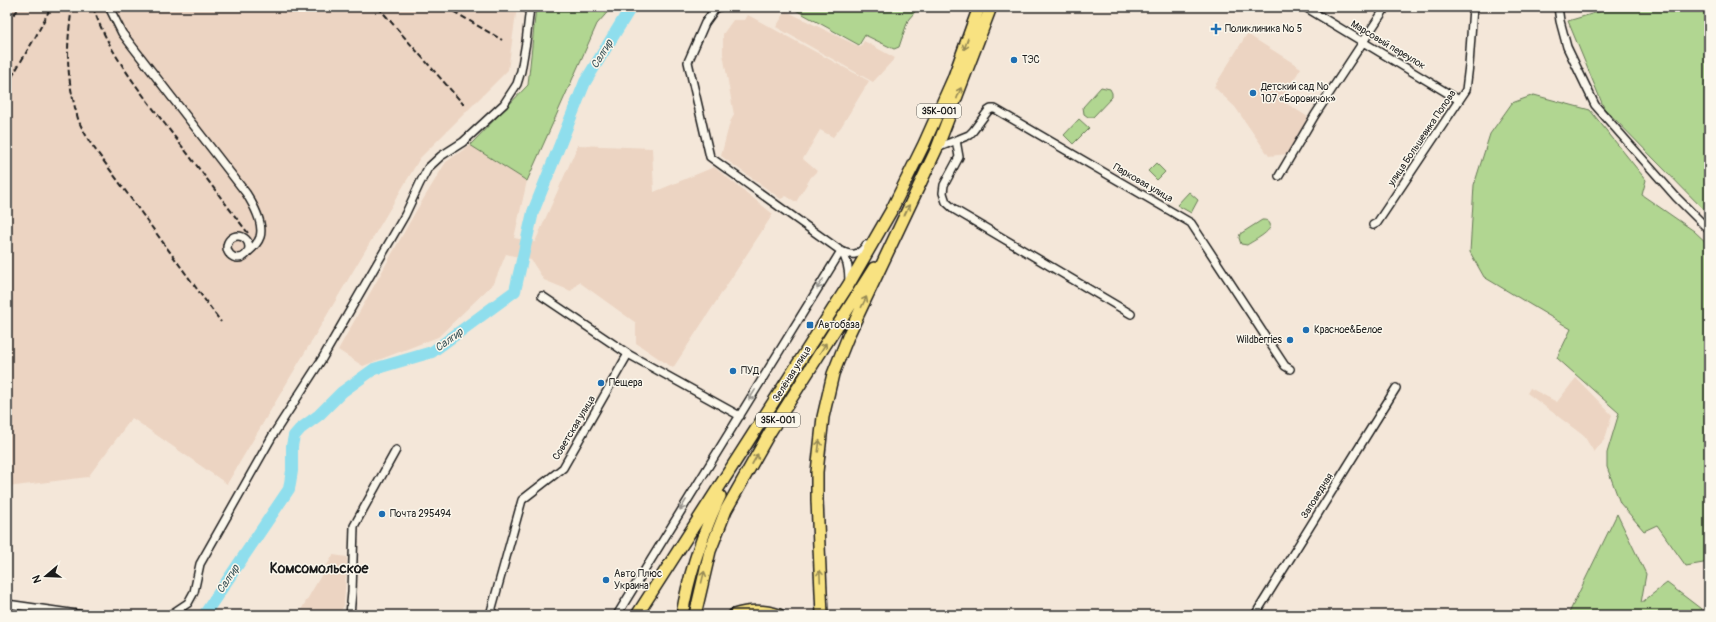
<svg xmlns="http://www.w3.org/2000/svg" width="1716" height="622" font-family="Pangolin,sans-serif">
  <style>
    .built { fill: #ecd4c2 }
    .green { fill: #b1d691; stroke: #667956 }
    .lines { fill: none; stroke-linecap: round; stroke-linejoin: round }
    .river { stroke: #8fdeed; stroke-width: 12 }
    .minor-casing { stroke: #1c1c1c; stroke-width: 10 }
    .primary-casing { stroke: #1c1c1c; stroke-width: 14 }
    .minor { stroke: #fbf7ec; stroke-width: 7 }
    .primary { stroke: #f8e281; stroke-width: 11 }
    .rail { stroke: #1c1c1c; stroke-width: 2; stroke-dasharray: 6 3; stroke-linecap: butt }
    .oneway { stroke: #958954 }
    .oneway2 { stroke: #97948e }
    .poi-dot { fill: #1f6fb2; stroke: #fbf7ec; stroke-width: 1.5 }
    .labels { text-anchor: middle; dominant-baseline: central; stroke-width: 3; stroke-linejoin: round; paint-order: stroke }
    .shield { fill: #fbf7ec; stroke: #5f5e5a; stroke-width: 1 }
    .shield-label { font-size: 9px; font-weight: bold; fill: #1c1c1c }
    .poi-label { font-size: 10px; fill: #1c1c1c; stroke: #fbf7ec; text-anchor: start }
    .street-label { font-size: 10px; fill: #1c1c1c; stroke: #fbf7ec }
    .water-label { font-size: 11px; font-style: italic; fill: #3e565b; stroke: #fbf7ec }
    .district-label { font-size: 14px; font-weight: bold; fill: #1c1c1c; stroke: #fbf7ec }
  </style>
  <rect width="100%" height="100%" fill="#f4e7d9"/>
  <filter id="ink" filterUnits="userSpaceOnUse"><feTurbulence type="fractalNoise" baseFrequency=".025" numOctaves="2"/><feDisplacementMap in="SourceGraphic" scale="8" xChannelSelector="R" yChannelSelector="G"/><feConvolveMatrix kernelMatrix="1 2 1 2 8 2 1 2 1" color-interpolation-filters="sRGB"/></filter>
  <g filter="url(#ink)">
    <!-- built -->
    <path class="built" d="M7,7H517L508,70L420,158L227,484L132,418L88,477L7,487Z
      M786,11L860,47L864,41L895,58L873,82L776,27Z
      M748,15L869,81L841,127L833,137L820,130L803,159L817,171L811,177L796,202L786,196L781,199L721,156L730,122L734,115L723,54V34L733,20H745Z
      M1247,34L1301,68L1281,100L1308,117L1287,154L1269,156L1235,107L1214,87Z
      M470,145L527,181L514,238L535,242L578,145L652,148L654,192L714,167L773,214L673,368L636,343V323L579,282L571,291L544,280L531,260L506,254L494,283L438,337L363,366L338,350L416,211L446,162Z
      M1576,378L1612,415L1605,439L1594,452L1584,436L1527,393L1530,388L1557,402Z
      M333,555L347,557L344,606L337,615H298Z
      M7,611L38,615H7Z"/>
    <!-- green -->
    <path class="green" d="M536,7H612L597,24L527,181L470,145L528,85Z
      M792,7H919L908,20L899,47L894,49L865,35L859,45L792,8Z
      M1615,7H1709V215L1604,108L1568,21Z
      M1101,87L1110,89L1112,93V97L1093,117H1088L1084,114L1083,107Z
      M1534,95L1590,110L1646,180L1642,195L1694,231L1709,245V562L1686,566L1657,525L1644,531L1620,503L1607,467V453L1619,413L1557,358L1571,329L1484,277L1470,252L1474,185L1490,134L1512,103Z
      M1079,119L1089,128L1073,144L1064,135Z
      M1156,163L1165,172L1157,180L1148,171Z
      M1189,192L1198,200L1191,213L1177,205Z
      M1262,220C1265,220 1268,220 1270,224C1273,231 1253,241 1247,245L1241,244L1239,238L1240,234Z
      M1617,514L1646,574L1641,603L1667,583L1709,615H1568Z"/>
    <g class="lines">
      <!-- river -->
      <path class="river" d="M204,615L289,489L292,471V446L294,436L300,429L319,415L342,392L374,369L432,352L515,291L533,212L585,82L631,7"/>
      <!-- minor casing -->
      <g class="minor-casing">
        <path id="minor" d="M109,7L122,33L246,193C253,204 264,224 260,237C258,243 253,248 248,252
          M719,7L715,9L705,23L688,62L710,157L841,251C852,256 859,256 866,245
          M1305,7L1459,100
          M1558,7L1560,21L1567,47L1595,105L1676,197L1709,230
          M956,140L959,157L944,185L943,193L946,202L955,210L1131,314
          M937,148L969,135L973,131L988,111L991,109H995L1191,223L1285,366L1290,369
          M1279,176L1315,115L1386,7
          M1373,225L1377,223L1466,90L1469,65L1473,7
          M227 247a11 11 0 1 1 22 0a11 11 0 1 1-22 0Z
          M542,296L628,354L740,416
          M7,604L84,615
          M170,615L188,603L194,592L200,564L273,435L322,359L405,215L420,183L428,168L441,156L463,142L504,104L517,84L521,71L526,42L530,7
          M350,615L352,592L354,526L396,450
          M490,615L522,500L563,468L628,354
          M617,615L841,251C848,260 849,270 849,281
          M1255,615L1396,388"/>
      </g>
      <!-- primary casing -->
      <g class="primary-casing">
        <path id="primary" d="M637,615L849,284L891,211L924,144L953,79L979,7
          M682,615C689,573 702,535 720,496
          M695,615L710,551L726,510L770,432L874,268
          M734,615C749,610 764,610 779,615
          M822,615L817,500V472L823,417L833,374L849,334L937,148L991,7"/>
      </g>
      <!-- minor -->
      <use href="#minor" class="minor"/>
      <!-- primary -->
      <use href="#primary" class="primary"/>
      <!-- rail -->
      <path class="rail" d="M72,7C66,47 66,76 77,115C79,124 85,133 89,141L221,322
        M93,7C109,55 144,96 174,136C199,168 223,201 248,233
        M378,7L464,105
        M446,7L502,40
        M7,21L21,7
        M7,85L36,36L51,7"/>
    </g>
    <!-- one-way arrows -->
    <defs><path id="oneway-shaft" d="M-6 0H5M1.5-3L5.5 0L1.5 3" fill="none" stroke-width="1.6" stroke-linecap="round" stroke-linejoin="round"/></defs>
    <g class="oneway">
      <use href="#oneway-shaft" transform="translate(966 44) rotate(109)"/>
      <use href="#oneway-shaft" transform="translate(959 93) rotate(-69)"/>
      <use href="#oneway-shaft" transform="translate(907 210) rotate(-64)"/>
      <use href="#oneway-shaft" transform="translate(864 302) rotate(-64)"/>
      <use href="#oneway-shaft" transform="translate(823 348) rotate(-58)"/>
      <use href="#oneway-shaft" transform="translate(819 446) rotate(-83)"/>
      <use href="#oneway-shaft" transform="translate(755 459) rotate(-61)"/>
      <use href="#oneway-shaft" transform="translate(820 576) rotate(-93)"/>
      <use href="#oneway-shaft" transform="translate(703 577) rotate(-76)"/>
    </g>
    <g class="oneway2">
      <use href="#oneway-shaft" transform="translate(820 284) rotate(122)"/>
      <use href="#oneway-shaft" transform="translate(752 395) rotate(122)"/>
      <use href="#oneway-shaft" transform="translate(683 505) rotate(121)"/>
    </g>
  </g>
  <!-- markers -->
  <g class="poi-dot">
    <path d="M1214 23h4v4h4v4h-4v4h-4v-4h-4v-4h4z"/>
    <circle cx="1014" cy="60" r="4"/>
    <circle cx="1253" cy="93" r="4"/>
    <rect x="806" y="321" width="8" height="8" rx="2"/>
    <circle cx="1306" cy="330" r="4"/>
    <circle cx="1290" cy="340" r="4"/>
    <circle cx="733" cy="371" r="4"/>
    <circle cx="601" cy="383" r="4"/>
    <circle cx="382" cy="514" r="4"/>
    <circle cx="606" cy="580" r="4"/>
  </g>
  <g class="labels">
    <!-- shield labels -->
    <g class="shield">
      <rect x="917" y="104" width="44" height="14" rx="3"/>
      <rect x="756" y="413" width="44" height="14" rx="3"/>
    </g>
    <g class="shield-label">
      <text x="939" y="111">35К-001</text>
      <text x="778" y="420">35К-001</text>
    </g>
    <!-- poi labels -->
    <g class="poi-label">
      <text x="1225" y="29">Поликлиника № 5</text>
      <text x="1022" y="60">ТЭС</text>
      <text x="1261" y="87">Детский сад №<tspan x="1261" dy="12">107 «Боровичок»</tspan></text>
      <text x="818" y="325">Автобаза</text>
      <text x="1314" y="330">Красное&amp;Белое</text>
      <text x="1282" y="340" text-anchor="end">Wildberries</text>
      <text x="741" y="371">ПУД</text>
      <text x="609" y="383">Пещера</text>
      <text x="390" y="514">Почта 295494</text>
      <text x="614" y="574">Авто Плюс<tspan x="614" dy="12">Украина</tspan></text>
    </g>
    <!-- street labels -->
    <g class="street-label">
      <text transform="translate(1388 45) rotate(31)">Марсовый переулок</text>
      <text transform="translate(1422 138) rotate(-56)">улица Большевика Попова</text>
      <text transform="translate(1143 183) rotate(30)">Парковая улица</text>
      <text transform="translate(792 374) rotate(-58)">Зелёная улица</text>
      <text transform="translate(574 428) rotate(-59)">Советская улица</text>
      <text transform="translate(1317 496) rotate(-58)">Заповедная</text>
    </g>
    <!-- water labels -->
    <g class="water-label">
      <text transform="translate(602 54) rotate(-58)">Салгир</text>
      <text transform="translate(449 340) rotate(-36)">Салгир</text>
      <text transform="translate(228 579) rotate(-56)">Салгир</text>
    </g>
    <!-- district labels -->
    <g class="district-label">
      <text x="319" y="568">Комсомольское</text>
    </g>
  </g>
  <!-- margin -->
  <rect width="1716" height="622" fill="none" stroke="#fbf7ec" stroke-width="24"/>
  <rect x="12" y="12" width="1692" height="598" fill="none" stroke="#1c1c1c" stroke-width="1.5" filter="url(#ink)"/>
  <!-- north arrow -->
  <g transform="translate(46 576) rotate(251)" stroke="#fbf7ec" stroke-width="3" paint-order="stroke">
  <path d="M0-3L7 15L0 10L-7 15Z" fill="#1c1c1c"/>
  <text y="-6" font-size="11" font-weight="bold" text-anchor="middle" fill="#1c1c1c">N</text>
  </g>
</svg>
